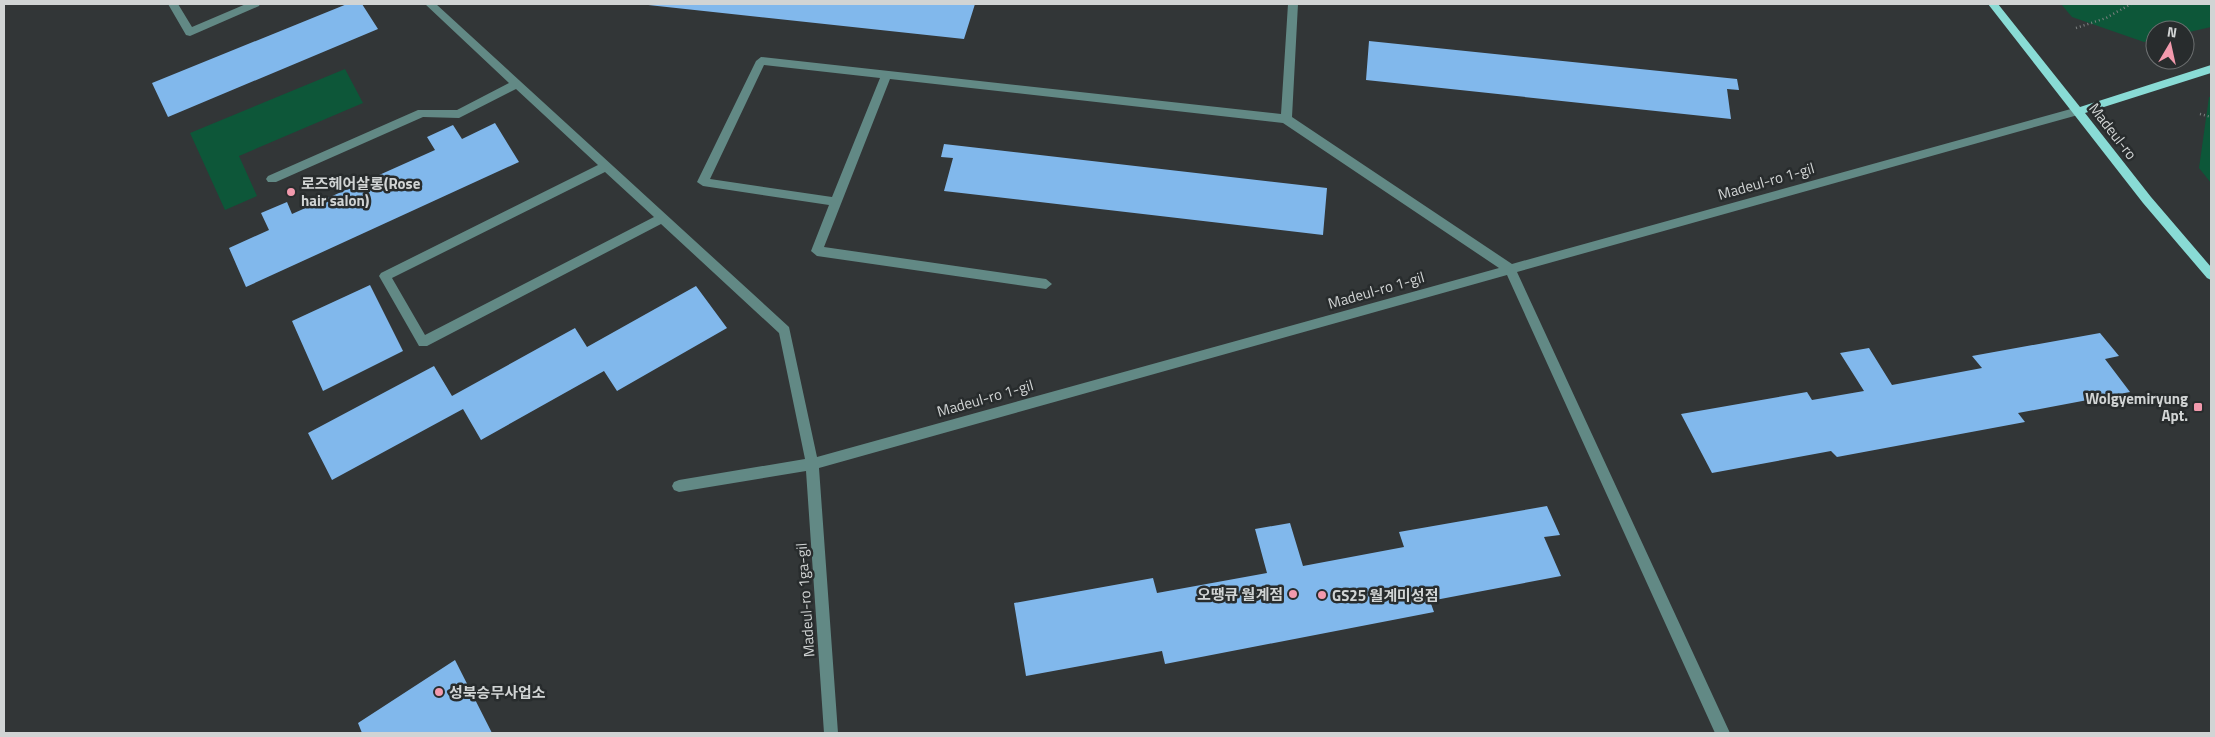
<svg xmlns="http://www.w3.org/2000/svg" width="2215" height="737" font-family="'Titillium Web','Noto Sans KR',sans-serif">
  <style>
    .green { fill: #0d5739 }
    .building { fill: #81b8ec }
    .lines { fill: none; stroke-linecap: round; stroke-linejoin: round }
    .path { stroke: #7d8181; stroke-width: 2.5; stroke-dasharray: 1 3; stroke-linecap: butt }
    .minor { fill: #628985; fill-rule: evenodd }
    .major { fill: #89dbd5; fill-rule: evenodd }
    .poi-dot { fill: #f29aad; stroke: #282c2d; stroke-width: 2 }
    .labels { text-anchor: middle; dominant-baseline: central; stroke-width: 5; stroke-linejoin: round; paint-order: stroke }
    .street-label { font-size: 15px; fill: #d1d4d4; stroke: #282c2d }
    .poi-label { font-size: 15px; font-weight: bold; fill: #d1d4d4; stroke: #282c2d; text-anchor: start }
  </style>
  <rect width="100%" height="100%" fill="#323637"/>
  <!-- green -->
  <path class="green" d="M2061,4H2211V27L2185,33V30H2155V39L2144,42L2072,17Z
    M345,69L363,103L239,156L257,196L225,210L190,133Z
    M2209,97H2211V183L2199,168Z"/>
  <!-- building -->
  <path class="building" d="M347,4H362L378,29L168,117L152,83Z
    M639,4H975L964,39Z
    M1369,41L1737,79L1739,90L1727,89L1731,119L1366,80Z
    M495,123L519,162L246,287L229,248L269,230L261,213L287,202L292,214L435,150L427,137L453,125L462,139Z
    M944,144L1327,188L1323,235L944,191L953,158L941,157Z
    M370,285L403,351L323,391L292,321Z
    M696,286L727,328L617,391L604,371L481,440L463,409L332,480L308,433L434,366L452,396L575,328L587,347Z
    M2100,333L2119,356L2105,359L2130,392L2018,413L2025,422L1837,457L1831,451L1712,473L1681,414L1807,392L1812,400L1864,391L1840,353L1869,348L1892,385L1982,368L1972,356Z
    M1547,506L1560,535L1544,537L1561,576L1430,601L1434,612L1165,664L1162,651L1026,676L1014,603L1153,578L1157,593L1267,573L1255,529L1290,523L1303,566L1404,547L1399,532Z
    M455,660L492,733H362L358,723Z"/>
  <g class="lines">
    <!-- path -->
    <path class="path" d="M2076,28L2106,18L2131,4
      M2200,114L2211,117"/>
    <!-- minor -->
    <path class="minor" d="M168,4H178L192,27L246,4H260L259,6L190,36L186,35Z
      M425,4H436L789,327L817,457L1499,268L1283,123L890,79L824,247L1046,279L1052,284L1046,289L817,256L811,251L829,205L703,186L697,182L756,61L761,57L1281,114L1288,4H1298L1292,117L1512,264L2078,107L2083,111L2078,115L1517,272L1730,733H1715L1507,275L819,468L838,733H824L806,471L679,492L674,490L672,486L674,482L679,480L805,459L779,333L661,224L427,346H419L379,276L381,273L598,165L516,89L459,118L423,117L276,182H268L266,179L268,176L418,110H457L509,83ZM764,65L880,78L832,197L710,179ZM605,172L654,217L425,335L392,278Z"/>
    <!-- major -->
    <path class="major" d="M1988,4H1998L2080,107L2211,65V73L2085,113L2151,197L2211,267V280L2207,278L2143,203Z"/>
  </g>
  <!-- markers -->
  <g class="poi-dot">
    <circle cx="291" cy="192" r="5"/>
    <rect x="2193" y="402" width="10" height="10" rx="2.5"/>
    <circle cx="1293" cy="594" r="5"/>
    <circle cx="1322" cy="595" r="5"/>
    <circle cx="439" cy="692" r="5"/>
  </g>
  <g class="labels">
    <!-- street labels -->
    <g class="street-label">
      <text transform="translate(2113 131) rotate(52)">Madeul-ro</text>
      <text transform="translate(1766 181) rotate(-16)">Madeul-ro 1-gil</text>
      <text transform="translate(1376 290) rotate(-16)">Madeul-ro 1-gil</text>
      <text transform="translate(985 398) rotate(-16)">Madeul-ro 1-gil</text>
      <text transform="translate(805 600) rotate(-94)">Madeul-ro 1ga-gil</text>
    </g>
    <!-- poi labels -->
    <g class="poi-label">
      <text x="301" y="183">로즈헤어살롱(Rose<tspan x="301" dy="17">hair salon)</tspan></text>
      <text x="2188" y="398" text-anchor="end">Wolgyemiryung<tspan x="2188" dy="17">Apt.</tspan></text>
      <text x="1283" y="594" text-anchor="end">오땡큐 월계점</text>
      <text x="1332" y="595">GS25 월계미성점</text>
      <text x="449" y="692">성북승무사업소</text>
    </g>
  </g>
  <!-- border -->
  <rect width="2215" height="737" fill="none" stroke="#d1d4d4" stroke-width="10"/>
  <!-- north arrow -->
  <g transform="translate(2170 45) rotate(9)"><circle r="24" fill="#282c2d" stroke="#6c6f70"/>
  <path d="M0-4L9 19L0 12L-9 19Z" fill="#f29aad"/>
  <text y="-8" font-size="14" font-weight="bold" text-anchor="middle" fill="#d1d4d4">N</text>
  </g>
</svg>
